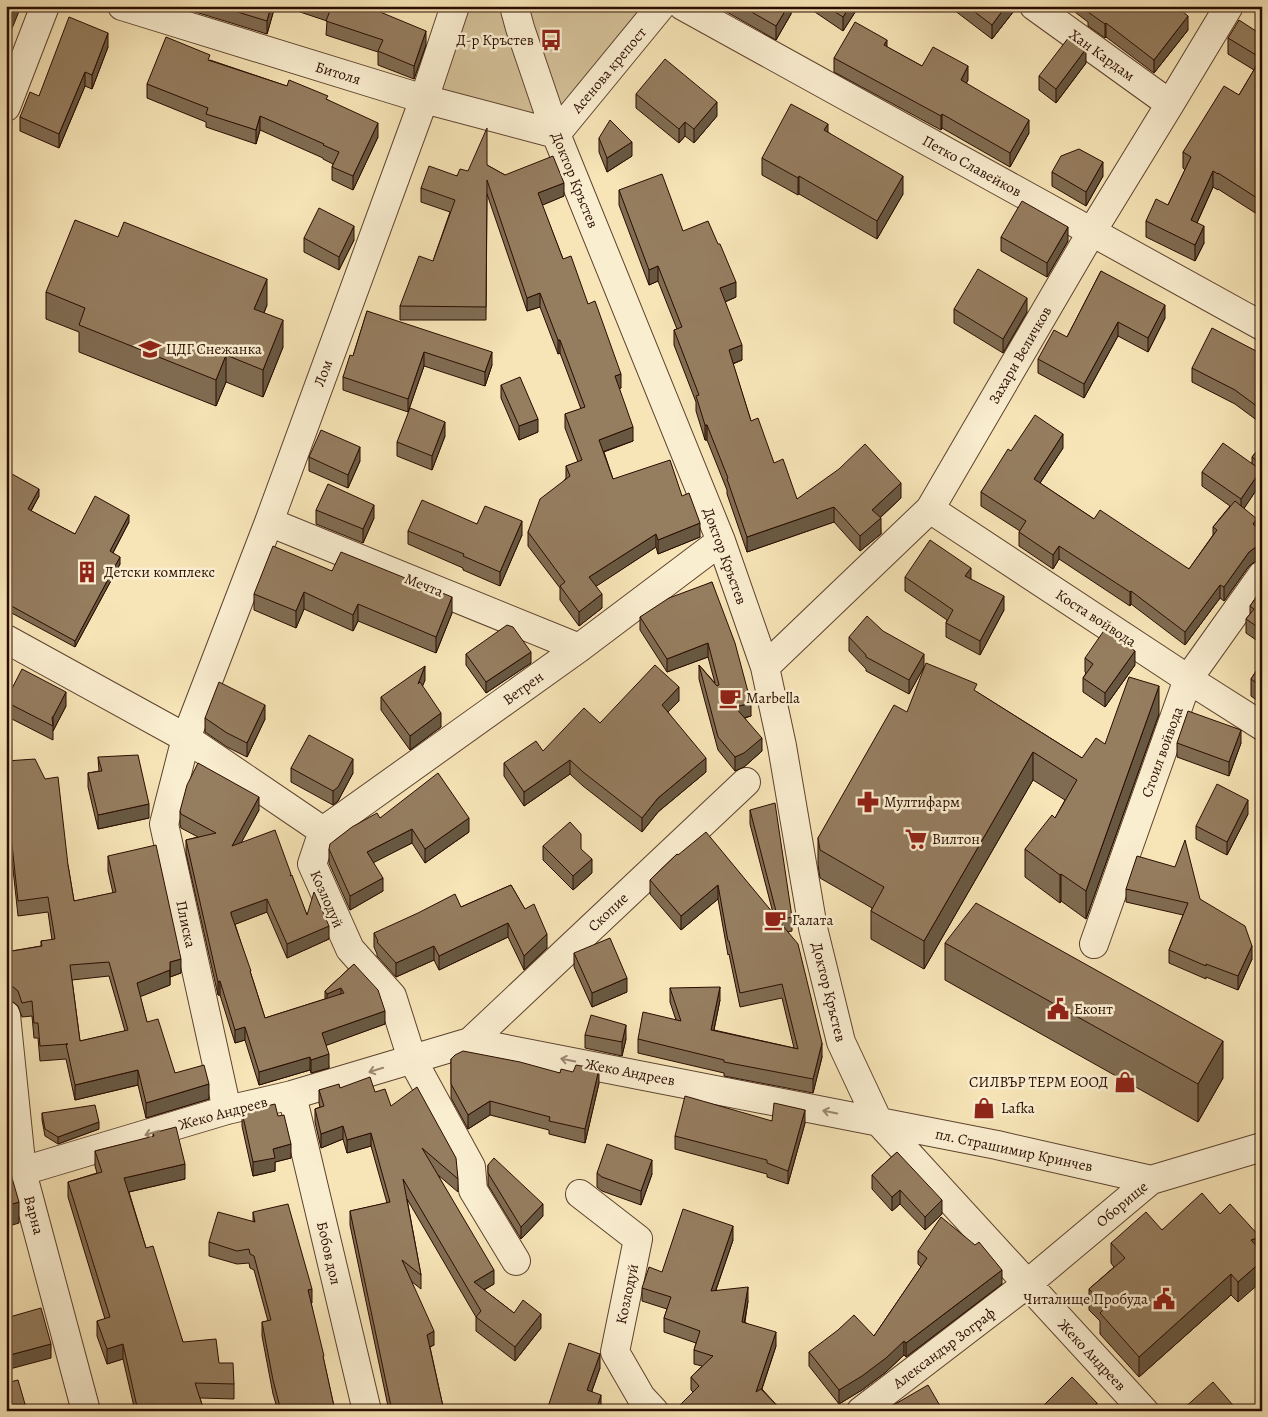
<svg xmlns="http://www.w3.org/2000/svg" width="1268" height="1417" font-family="Alegreya,serif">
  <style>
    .green { fill: #d4c098; stroke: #7f664c }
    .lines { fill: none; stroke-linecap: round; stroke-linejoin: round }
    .minor-casing { stroke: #5d422e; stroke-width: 30 }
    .minor { stroke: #faeed0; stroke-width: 28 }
    .wall { fill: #806c52; stroke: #2a0c00; fill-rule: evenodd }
    .shaded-wall { fill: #685842; stroke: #2a0c00 }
    .building { fill: #957d5f; stroke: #2a0c00; fill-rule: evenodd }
    .oneway { stroke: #9c8872 }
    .labels { text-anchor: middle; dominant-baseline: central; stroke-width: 5; stroke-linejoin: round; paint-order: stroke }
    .poi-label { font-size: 15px; fill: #2a0c00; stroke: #faeed0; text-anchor: start }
    .street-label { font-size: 15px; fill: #2a0c00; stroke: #faeed0 }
  </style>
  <rect width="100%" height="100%" fill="#f7e5b7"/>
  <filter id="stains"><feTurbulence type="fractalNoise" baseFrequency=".004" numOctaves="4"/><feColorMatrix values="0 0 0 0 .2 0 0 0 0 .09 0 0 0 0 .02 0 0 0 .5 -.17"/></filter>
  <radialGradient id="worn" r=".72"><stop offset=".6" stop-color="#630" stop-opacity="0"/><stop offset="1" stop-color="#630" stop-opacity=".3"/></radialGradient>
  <!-- green -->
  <path class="green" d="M455,6H661L556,134L424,99Z"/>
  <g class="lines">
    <!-- minor casing -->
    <g class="minor-casing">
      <path id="minor" d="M122,6L424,99L556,134
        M514,6L520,28L556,134L721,541L765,667L782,746L813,928L841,1042L878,1121L1144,1411
        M683,6L1262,326
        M1034,6L1170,104
        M6,107L45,6
        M556,134L661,6
        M930,509L1188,679L1262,726
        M269,522L579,648
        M6,639L186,738L323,831L312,864L350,949L392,996L412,1059L471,1167L473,1190L516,1261
        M765,667L930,509L1091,233L1170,104L1229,6
        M323,831L579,648L721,541
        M1094,944L1188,679L1262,575
        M6,1015L22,1172L86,1411
        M470,1042L746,782
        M292,1095L367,1411
        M227,1110L164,824L186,738L269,522L424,99L455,6
        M6,1176L227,1110L292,1095L470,1042L997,1145L1151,1180
        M580,1194L638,1239L615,1352L641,1397L654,1411
        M861,1411L1027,1284L1151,1180L1262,1147"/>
    </g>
    <!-- minor -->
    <use href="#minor" class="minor"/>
  </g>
  <!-- wall -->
  <path class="wall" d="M176,6H275L267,34Z
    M297,6H378L377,11L426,45L414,79L378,65V52L326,35L327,21L297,11Z
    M718,6H791V14L776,40L718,7Z
    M806,6H859L843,31Z
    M946,6H1017V7L992,39L950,7L949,9Z
    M1067,6H1176L1188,30L1154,73L1106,37L1105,38L1088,26V22Z
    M1262,35L1257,214L1218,189V190L1213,187L1197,223L1204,243L1195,261L1146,237V221L1168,205L1185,170L1183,168V152L1239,95L1254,70L1228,54V38Z
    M108,47L92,89L85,86L59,148L20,131V117L39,96Z
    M887,47L922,66L968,80L966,83L1029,133L1010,167L942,128L941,130L834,72V58Z
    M210,60L328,100L378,137L353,190L332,180V167L333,164L323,159V158L260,130L256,144L206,127V122L147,98V84Z
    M1086,63L1056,103L1039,90V76Z
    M636,94L717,116L694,143L685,136L679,143L636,108Z
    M828,132L903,194L877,239L799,194L798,195L762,175V158Z
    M599,138L632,156L607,172L599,152Z
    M487,165L505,175L564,196L542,205L563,259L588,304L621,388H619L633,441L604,452L613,479L682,496L700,537L658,554L656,547L596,586L602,608L579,626L560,600V588L528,546V532L566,478V466L578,462L565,428V414L581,409L560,353L558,354L540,307L527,311L487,194L486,320H400V306L433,261L450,212L421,202V188Z
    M1052,172L1103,176L1086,206L1052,186Z
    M619,190L683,231L736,297L725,302L742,360L733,364L751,421L774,463L797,499L901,498L880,518L881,534L860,551L834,522L747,552L727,494V490L707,440H705L696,411V402L674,345V330L677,329L658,281L649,285L619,205Z
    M1001,237L1068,241L1047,277L1001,251Z
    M304,238L354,240L339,270L304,252Z
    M1101,271L1165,318L1148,352L1118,336L1084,398L1038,373V359L1067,337Z
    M46,292L267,305L264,313L283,347L263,397L226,382L216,406L79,352V332L46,319Z
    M954,309L1027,312L1003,353L954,323Z
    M367,311L492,365L485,386L424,366L408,412L343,390V377L353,356Z
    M1258,352H1262V424L1235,404L1192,382V368Z
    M501,385L538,432L519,440L501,398Z
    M445,436L432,470L397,456V442Z
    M1262,445L1261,483L1244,508L1257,528L1262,531V560L1256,561L1249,566L1224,601L1220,598L1185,645L1131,604L1130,606L1059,559L1053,569L1019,546V532L1020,531L981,506V492L1011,451L1063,448L1040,483L1094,519L1189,569L1213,535V527L1230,506L1202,486V472L1252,463V457Z
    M309,457L360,461L348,488L309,471Z
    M6,485L39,496L31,511L75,534L129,522L113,553L120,564L75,647L6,610Z
    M316,510L374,518L363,543L316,524Z
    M477,524L522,535L500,586L463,570V568L408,544V531Z
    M332,571L452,613L436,653L358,621L353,631L304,609L296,628L254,610V594Z
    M905,577L971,579L1004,610L980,655L946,637V623L947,620L905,591Z
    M712,582L751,716L745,718L762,751L744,767L735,771L718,750L699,679V665L715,683L708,657L667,672L640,630V617Z
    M1262,589V644L1246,633V619L1250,614V606Z
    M849,637L924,667L909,694L866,671V669L849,651Z
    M466,654L531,663L486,693L466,665Z
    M1085,658L1135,665L1105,707L1083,692V678L1086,673L1085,672Z
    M1262,662V704L1251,696V679Z
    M425,680L422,686L441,727L410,750L381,710V697Z
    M977,692L1082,758L1105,744L1159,714L1086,919L1061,901L1060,903L1025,877V849L1055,818L1065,800L1033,780L924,969L871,939V911L872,908L820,878L818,865V838L907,712Z
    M6,700L66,706L53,731V740L6,716Z
    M679,701L668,712L706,772L658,812L642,832L583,786L570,774L524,806L504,776V763L543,751L600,723Z
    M205,718L265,719L247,757L227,747L205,732Z
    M1177,743H1241L1229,776L1177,757Z
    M98,757L149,818L98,829L88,787V773L99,771Z
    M6,761L68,865L74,901L113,893L108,871V856L181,973L170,977V985L140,996L147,1022L175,1073L209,1099L146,1118L138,1085L75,1100L66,1059L40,1061L38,1038H34L32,1016L22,1017L18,1006L12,1001L6,1000V952L41,946V941L52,940L48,912L18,916L10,841L6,795ZM109,976L125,1031L80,1041L72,980Z
    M291,768L353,773L338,801L333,805L291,782Z
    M259,810L241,842L291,875L307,915L329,939L287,958L267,912L235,924L265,1018L325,999V991L354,964L385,1024L326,1045L329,1068L311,1073L310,1070L259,1085L245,1040L235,1043L220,995H218L186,853V840L198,837L181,828L180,824V811Z
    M750,810L792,917V931L788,932L822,1057L813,1093L724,1076V1073L638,1053V1039L676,1020L670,1002V988L720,1000L714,1030L794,1048L782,998L740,1007L729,954L728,955L718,899L681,930L650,894V880L677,854L773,913L750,824Z
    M1248,814L1227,855L1196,839V826Z
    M380,818L469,832L425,863L412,843L373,862L383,891L350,910L329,863V849Z
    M543,846L592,873L573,890L543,860Z
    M511,885L547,948L524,970L508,937L439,970L434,960L396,977L377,956V954L374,947V933L461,907Z
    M1126,889L1200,899L1252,959L1238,990L1206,977V979L1169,963V950L1183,915L1126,902Z
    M945,943L1223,1078L1198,1122L945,980Z
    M574,953L627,992L592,1007L574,967Z
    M585,1035L626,1039L622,1056L585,1048Z
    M451,1059L560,1073L599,1083L585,1143L549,1134V1130L490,1115L468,1129L451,1098Z
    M340,1088L375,1092L391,1106L458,1179V1192L438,1175L494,1284L484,1290L514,1313L541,1328L515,1361L476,1331V1317L407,1199L421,1275V1289L411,1281L434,1345L430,1347L444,1411H389L350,1225V1211L387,1203L371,1146L347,1153L343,1139L321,1148L315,1122V1109L320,1107L319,1103V1090Z
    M242,1112L278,1116L291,1158L275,1162V1171L253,1176L242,1126Z
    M42,1113L99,1129L58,1144L45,1136L42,1120Z
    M772,1121L805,1123L788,1184L767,1177V1174L675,1149V1136Z
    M153,1133L185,1179L129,1192L146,1248L183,1342L219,1363L234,1384V1399L200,1398L204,1411H135L123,1359L107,1364L97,1336V1321L105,1319L68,1197V1182L97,1173L95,1166V1151L153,1137Z
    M897,1152L942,1214L925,1230L900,1204L892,1211L872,1189V1175Z
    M488,1165L543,1216L521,1239L488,1185Z
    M597,1173L652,1174L641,1205L602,1191L597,1187Z
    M253,1212L312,1303H311L335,1411H278L273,1394L262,1336V1322L268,1321L254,1270L250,1268L249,1263L237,1264L209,1256V1242L253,1222Z
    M1220,1214L1260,1237L1238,1302L1231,1295L1139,1377L1100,1334V1321L1089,1310V1289L1114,1267L1111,1263V1243Z
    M733,1240L716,1290L748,1301L745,1322L776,1346L762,1389L782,1411H674L693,1392L691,1390V1377L702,1366L694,1364V1350L696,1343L664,1332V1318L667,1309L642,1301V1288L662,1272Z
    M918,1251L1002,1284L906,1357L904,1355L886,1372L862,1390L839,1404L809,1366V1352L874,1336L921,1267L918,1264Z
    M600,1368L592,1391L601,1408V1411H548V1407Z"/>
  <!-- shaded-wall -->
  <path class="shaded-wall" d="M14,6H20V9L6,43V27Z
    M271,6H275L267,34V21Z
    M374,6H378V8L373,23V9Z
    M788,6H791V14L776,40V26Z
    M850,6H859L843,31V17Z
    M1006,6H1017V7L992,39V25Z
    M1188,16V30L1154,73V60Z
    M1106,23V37L1105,38V24Z
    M426,31V45L414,79V66Z
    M108,33V47L92,89V75Z
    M887,40V54L884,45Z
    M1086,49V63L1056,103V89Z
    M968,66V80L961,94V80Z
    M85,72V86L59,148V134Z
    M717,102V116L694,143V129Z
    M942,114V128L941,130V116Z
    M260,116V130L256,144V130Z
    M1029,120V133L1010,167V153Z
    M685,122V136L679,143V129Z
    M378,123V137L353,190V176Z
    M828,124V142L824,130Z
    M632,142V156L607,172V158Z
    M1103,162V176L1086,206V192Z
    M1213,171V187L1191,236V220Z
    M799,176V194L798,195V178Z
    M903,176V194L877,239V221Z
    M564,183V196L538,207V193Z
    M1262,192V208L1257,214V198Z
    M354,226V240L339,270V257Z
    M1204,226V243L1195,261V245Z
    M1068,227V241L1047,277V263Z
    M658,266V281L649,285V270Z
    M267,279V305L254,336V309Z
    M736,282V297L720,304V288Z
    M540,293V307L527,311V298Z
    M1027,298V312L1003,353V339Z
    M1165,305V318L1148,352V338Z
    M283,320V347L263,397V370Z
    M1118,322V336L1084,398V384Z
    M558,340H560V353L558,354Z
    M742,345V360L729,365V350Z
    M424,352V366L408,412V399Z
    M492,352V365L485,386V372Z
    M226,355V382L216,406V380Z
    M621,374V388L615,390V376Z
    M538,419V432L519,440V426Z
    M445,422V436L432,470V456Z
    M705,425H707V440H705Z
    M633,427V441L599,453V440Z
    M1063,434V448L1034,492V479Z
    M360,447V461L348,488V475Z
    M1261,470V483L1241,513V499Z
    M901,483V498L872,525V510Z
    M39,489V496L28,516V509Z
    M374,505V518L363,543V529Z
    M834,507V522L747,552V537Z
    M129,515V522L110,558V551Z
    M881,518V534L860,551V536Z
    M1257,519V532L1253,524Z
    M522,521V535L500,586V572Z
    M700,523V537L658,554V540Z
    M656,534V547L589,591V577Z
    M1059,546V559L1053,569V555Z
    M1256,547V561L1249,566L1224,601V587L1249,552Z
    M120,557V564L75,647V641Z
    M971,568V581L965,576Z
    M1220,585V598L1185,645V632Z
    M1131,591V604L1130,606V592Z
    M304,592V609L296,628V611Z
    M602,594V608L579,626V612Z
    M1004,596V610L980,655V641Z
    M452,597V613L436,653V637Z
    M358,604V621L353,631V615Z
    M708,643V657L667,672V659Z
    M1135,651V665L1105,707V693Z
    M531,652V663L486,693V682Z
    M924,654V667L909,694V680Z
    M425,666V680L418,698V684Z
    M1159,686V714L1086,919V891Z
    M679,687V701L662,718V705Z
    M66,692V706L53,731V717Z
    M751,703V716L735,720V707Z
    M265,705V719L247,757V743Z
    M441,713V727L410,750V736Z
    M1241,730V743L1229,776V762Z
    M762,738V751L744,767L735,771V757Z
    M1033,752V780L924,969V941Z
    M706,758V772L658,812L642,832V818L658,798Z
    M353,759V773L338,801L333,805V791Z
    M570,760V774L524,806V792Z
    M259,797V810L232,860V846Z
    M1248,800V814L1227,855V842Z
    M149,804V818L98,829V815Z
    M469,818V832L425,863V849Z
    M412,829V843L367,866V852Z
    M592,859V873L573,890V876Z
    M1061,874V901L1060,903V875Z
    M383,878V891L350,910V896Z
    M718,885V899L681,930V916Z
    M267,899V912L231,926V912Z
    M508,923V937L439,970V956Z
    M329,926V939L287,958V944Z
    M547,934V948L524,970V956Z
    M434,946V960L396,977V963Z
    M1252,946V959L1238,990V976Z
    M181,959V973L170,977V962Z
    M170,970V985L137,998V983Z
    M627,978V992L592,1007V993Z
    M220,981V995H218V982Z
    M720,987V1000L711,1044V1030Z
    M341,988V1001L327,1007V994Z
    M385,1011V1024L322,1047V1033Z
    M626,1025V1039L622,1056V1042Z
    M245,1027V1040L235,1043V1030Z
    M1223,1041V1078L1198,1122V1084Z
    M822,1043V1057L813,1093V1079Z
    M329,1054V1068L311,1073V1060Z
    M310,1057V1070L259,1085V1072Z
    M599,1069V1083L585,1143V1129Z
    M138,1070V1085L75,1100V1085Z
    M209,1084V1099L146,1118V1103Z
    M490,1101V1115L468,1129V1115Z
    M805,1110V1123L788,1184V1171Z
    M99,1122V1129L58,1144V1137Z
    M343,1126V1139L321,1148V1134Z
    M371,1133V1146L347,1153V1140Z
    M291,1144V1158L275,1162V1171L253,1176V1162L273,1149Z
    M652,1160V1174L641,1205V1191Z
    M185,1164V1179L124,1193V1178Z
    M900,1190V1204L892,1211V1197Z
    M942,1200V1214L925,1230V1217Z
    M19,1202V1223L6,1227V1206Z
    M543,1204V1216L521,1239V1227Z
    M733,1226V1240L711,1304V1291Z
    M1260,1237V1258L1251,1240Z
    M1262,1261V1281L1238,1302V1282Z
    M494,1270V1284L474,1295V1282Z
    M1002,1270V1284L906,1357V1343Z
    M1231,1274V1295L1139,1377V1357Z
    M748,1287V1301L742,1335V1322Z
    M312,1289V1303L308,1304V1290Z
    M541,1314V1328L515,1361V1347Z
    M434,1331V1345L427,1348V1335Z
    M776,1332V1346L756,1406V1392Z
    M904,1341V1355L886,1372L862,1390L839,1404V1390Z
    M51,1344V1358L6,1370V1356Z
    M123,1344V1359L107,1364V1349Z
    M600,1354V1368L587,1404V1390Z
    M601,1395V1411H596Z
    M1097,1403V1411H1089Z
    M740,1406V1411H735Z"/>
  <!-- building -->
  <path class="building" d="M6,6H14L6,27Z
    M218,6H271L267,21Z
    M325,6H374L373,9L426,31L414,66L378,51L383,40L326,21L331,8Z
    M741,6H788L776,26Z
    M826,6H850L843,17Z
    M967,6H1006L992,25Z
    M1085,6H1176L1188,16L1154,60L1106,23L1105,24L1088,12L1090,10Z
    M69,17L108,33L92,75L85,72L59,134L20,117L30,92L39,96Z
    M1239,20L1262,35V192L1257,198L1218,173V174L1213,171L1191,220L1204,226L1195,245L1146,221L1156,199L1168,205L1191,157L1183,152L1224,86L1239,95L1261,58L1228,38Z
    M855,22L887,40L884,45L922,66L933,47L968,66L961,80L1029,120L1010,153L942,114L941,116L834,58Z
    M166,37L210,55L208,60L287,86L289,80L328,96L326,99L378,123L353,176L332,167L339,152L323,145L324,144L260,116L256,130L206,114L208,108L147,84Z
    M1069,37L1086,49L1056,89L1039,76Z
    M665,59L717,102L694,129L685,122L679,129L636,94Z
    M791,104L828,124L824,130L903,176L877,221L799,176L798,178L762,158Z
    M610,120L632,142L607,158L599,138Z
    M487,128V165L505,175L553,156L564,183L538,193L563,259L571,256L588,304L595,301L621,374L615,376L633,427L599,440L613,479L670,460L682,496L689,493L700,523L658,540L656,534L589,577L602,594L579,612L560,586L565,582L528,532L540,499L570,476L566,466L582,460L565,414L585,407L560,340H558L540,293L527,298L487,180L486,307L400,306L419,256L433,261L455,200L421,188L429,166L457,176L460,169L468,171Z
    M1079,149L1103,162L1086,192L1052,172L1061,156Z
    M662,174L683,231L708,221L718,244H720L736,282L720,288L742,345L729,350L751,421L758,418L774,463L783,459L797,499L839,469L865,444L901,483L872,510L881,518L860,536L834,507L747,537L727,479L728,478L707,425H705L696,396L699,395L674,330L682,327L658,266L649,270L619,190Z
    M1022,201L1068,227L1047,263L1001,237Z
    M319,208L354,226L339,257L304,238Z
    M75,220L118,237L124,222L267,279L254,309L283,320L263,370L226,355L216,380L79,325L85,308L46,292Z
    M978,269L1027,298L1003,339L954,309Z
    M1101,271L1165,305L1148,338L1118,322L1084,384L1038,359L1054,330L1067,337Z
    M367,311L492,352L485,372L424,352L408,399L343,377L350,355L353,356Z
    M1212,328L1258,352L1260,350L1262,352V410L1235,390L1192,368Z
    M520,377L538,419L519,426L501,385Z
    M410,408L445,422L432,456L397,442Z
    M1035,415L1063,434L1034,479L1094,519L1100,510L1189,569L1217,530L1213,527L1235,501L1257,519L1253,524L1262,531V546L1256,547L1249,552L1224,587L1220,585L1185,632L1131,591L1130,592L1059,546L1053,555L1019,532L1026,521L981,492L1008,449L1011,451Z
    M321,430L360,447L348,475L309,457Z
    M1223,443L1261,470L1241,499L1202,472Z
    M1262,445V465L1252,457Z
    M12,474L39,489L28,509L75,534L95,496L129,515L110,551L120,557L75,641L6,603V485Z
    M328,484L374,505L363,529L316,510Z
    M422,500L477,524L485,506L522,521L500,572L463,556L464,554L408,531Z
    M930,540L971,568L965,576L1004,596L980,641L946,623L953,610L905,577Z
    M273,546L332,571L341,552L452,597L436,637L358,604L353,615L304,592L296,611L254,594Z
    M712,582L735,643L751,703L735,707L762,738L744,753L735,757L718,737L699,665L717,686L719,685L708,643L667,659L640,617L669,598Z
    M1262,589V630L1246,619L1254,609L1250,606Z
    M867,616L883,631L924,654L909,680L866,657V655L849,637Z
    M507,625L513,627L531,652L486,682L466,654Z
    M1105,629L1135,651L1105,693L1083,678L1093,664L1085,658Z
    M1262,662V687L1251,679Z
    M926,663L977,684L974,690L1082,758L1096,738L1105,744L1129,677L1159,686L1086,891L1061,874L1060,875L1025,849L1052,815L1055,818L1077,780L1033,752L924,941L871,911L884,887L820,850L818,838L894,705L907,712Z
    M655,665L679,687L662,705L706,758L658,798L642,818L583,772L570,760L524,792L504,763L536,741L543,751L584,708L600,723Z
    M425,666L418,684L420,682L441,713L410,736L381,697Z
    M22,669L66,692L53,717H52L53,726L6,702V700Z
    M219,682L265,705L247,743L227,733L205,718Z
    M1188,711L1241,730L1229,762L1177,743Z
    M309,735L353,759L338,787L333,791L291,768Z
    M138,755L149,804L98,815L88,773L102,771L98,757Z
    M35,759L45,779L58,777L68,865L74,901L116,892L108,856L156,845L181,959L170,962V970L137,983L147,1022L158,1019L175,1073L204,1065L209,1084L146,1103L138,1070L75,1085L66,1044H68L40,1046L38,1023H34L32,1001L22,1003L18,991L12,986L6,985V952L42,946L41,941L55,939L48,897L18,901L10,826L6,780V761ZM109,962L128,1030L80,1041L70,965Z
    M198,763L259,797L232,846L275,830L291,874L290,876L292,875L307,915L314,892L329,926L287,944L267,899L231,912V914L251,971H250L265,1018L344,993L341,988L327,994L325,991L354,964L378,990L385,1011L322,1033L329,1054L311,1060L310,1057L259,1072L245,1027L235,1030L220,981L218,982L186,840L216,833L181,814L180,811L187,785Z
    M438,773L469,818L425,849L412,829L367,852L383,878L350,896L329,849L330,844L352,827L377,813L380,818Z
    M1217,784L1248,800L1227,842L1196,826Z
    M775,803L792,917L778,920L798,944L822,1043L813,1079L724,1062V1060L638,1039L643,1012L681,1021L670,988L720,987L711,1030L798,1049L782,984L740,993L729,941H728L718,885L681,916L650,880L677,854L678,855L706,832L778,919L750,810Z
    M570,822L581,834V849L592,859L573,876L543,846Z
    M1185,840L1200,899L1245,926L1252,946L1238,976L1206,964V966L1169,950L1188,903L1126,889L1137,856L1175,867Z
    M511,885L525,909L534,904L547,934L524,956L508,923L439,956L434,946L396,963L377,942L378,941L374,933L418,913L455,894L461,907Z
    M976,903L1223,1041L1198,1084L945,943Z
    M610,938L627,978L592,993L574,953Z
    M591,1015L626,1025L622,1042L585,1035Z
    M463,1051L520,1062L560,1073L561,1069L573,1072L576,1065L599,1069L585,1129L549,1121L550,1117L490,1101L468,1115L451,1084V1059L455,1055Z
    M370,1077L375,1092L385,1089L391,1106L417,1087L456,1158L458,1179L422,1148L494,1270L474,1282L514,1313L523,1300L541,1314L515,1347L476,1317L481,1311L403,1179L421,1275L402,1260L434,1331L427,1335L444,1411H392L350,1211L390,1202L371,1133L347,1140L343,1126L321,1134L315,1109L324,1106L319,1090L339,1084L340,1088Z
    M685,1096L772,1121L774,1103L805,1110L788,1171L767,1163V1160L675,1136Z
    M275,1104L278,1116L284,1115L291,1144L273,1149L275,1158L253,1162L242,1112Z
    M95,1105L99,1122L58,1137L45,1129L42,1113Z
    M176,1127L185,1164L124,1178L146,1248L153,1246L183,1342L216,1339L219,1363H233L234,1384L195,1383L204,1411H138L123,1344L107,1349L97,1321L110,1317L68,1182L102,1172L95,1151L154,1136L153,1133Z
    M607,1144L652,1160L641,1191L602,1177L597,1173Z
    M897,1152L942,1200L925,1217L900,1190L892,1197L872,1175Z
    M494,1158L543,1204L521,1227L488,1173V1165Z
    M6,1171H10L19,1202L6,1206Z
    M1202,1193L1220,1214L1230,1204L1260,1237L1251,1240L1262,1252V1261L1238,1282L1231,1274L1139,1357L1100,1313L1106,1307L1089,1289L1125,1258L1111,1243L1146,1212L1162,1230Z
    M288,1204L312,1289L308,1290L324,1356H323L335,1411H281L273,1380L262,1322L271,1320L254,1256L250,1254L249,1249L237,1251L209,1242L218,1212L255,1222L253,1212Z
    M683,1209L733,1226L711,1291L748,1287L742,1322L776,1332L756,1392L761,1389L782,1411H745L740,1406L735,1411H674L699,1386L691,1377L713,1356L694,1350L700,1331L664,1318L671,1297L642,1288L649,1267L662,1272Z
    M941,1217L975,1245L979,1242L1002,1270L906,1343L904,1341L886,1358L862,1376L839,1390L809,1352L838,1330L854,1315L874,1336L927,1258L918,1251Z
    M41,1308L51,1344L6,1356V1318Z
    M569,1343L600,1354L587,1390L601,1395L596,1411H557L548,1407Z
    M1072,1377L1097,1403L1089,1411H1038Z
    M18,1380L27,1411H6V1383Z
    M1213,1382L1238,1411H1183L1182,1410Z
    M928,1385L943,1411H893L890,1407Z"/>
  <!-- one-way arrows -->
  <defs><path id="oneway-shaft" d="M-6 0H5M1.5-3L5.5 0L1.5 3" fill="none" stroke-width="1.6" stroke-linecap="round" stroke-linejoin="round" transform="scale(1.25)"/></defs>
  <g class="oneway">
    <use href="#oneway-shaft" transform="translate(568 1060) rotate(-169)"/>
    <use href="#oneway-shaft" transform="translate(376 1070) rotate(163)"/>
    <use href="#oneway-shaft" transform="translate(830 1112) rotate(-169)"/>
    <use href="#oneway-shaft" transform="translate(152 1133) rotate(163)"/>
  </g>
  <!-- icons -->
  <defs>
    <g id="bus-bare" transform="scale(1.725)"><path d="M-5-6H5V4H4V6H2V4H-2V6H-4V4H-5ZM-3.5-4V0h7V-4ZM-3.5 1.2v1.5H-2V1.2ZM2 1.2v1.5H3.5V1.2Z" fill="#8f2418" stroke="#faeed0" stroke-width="2.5" paint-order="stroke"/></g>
    <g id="school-bare" transform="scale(1.725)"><path d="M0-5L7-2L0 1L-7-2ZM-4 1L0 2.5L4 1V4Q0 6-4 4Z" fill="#8f2418" stroke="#faeed0" stroke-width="2.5" paint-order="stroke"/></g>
    <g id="building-bare" transform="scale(1.725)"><path d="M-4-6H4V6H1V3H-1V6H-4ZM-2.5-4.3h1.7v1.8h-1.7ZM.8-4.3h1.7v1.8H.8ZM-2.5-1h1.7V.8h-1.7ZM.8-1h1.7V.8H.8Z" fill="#8f2418" stroke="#faeed0" stroke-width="2.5" paint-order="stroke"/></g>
    <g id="cafe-bare" transform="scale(1.725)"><path d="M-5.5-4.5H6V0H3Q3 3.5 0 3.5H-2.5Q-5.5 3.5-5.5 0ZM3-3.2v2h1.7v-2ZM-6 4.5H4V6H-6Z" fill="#8f2418" stroke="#faeed0" stroke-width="2.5" paint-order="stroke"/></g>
    <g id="pharmacy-bare" transform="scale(1.725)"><path d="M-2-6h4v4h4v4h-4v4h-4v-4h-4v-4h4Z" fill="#8f2418" stroke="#faeed0" stroke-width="2.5" paint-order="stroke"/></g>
    <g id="supermarket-bare" transform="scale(1.725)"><path d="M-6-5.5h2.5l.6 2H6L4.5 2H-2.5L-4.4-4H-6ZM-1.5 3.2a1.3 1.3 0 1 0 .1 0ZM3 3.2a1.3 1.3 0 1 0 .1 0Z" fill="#8f2418" stroke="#faeed0" stroke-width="2.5" paint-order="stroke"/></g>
    <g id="civic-bare" transform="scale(1.725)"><path d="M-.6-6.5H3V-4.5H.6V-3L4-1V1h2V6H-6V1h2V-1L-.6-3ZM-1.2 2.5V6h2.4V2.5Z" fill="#8f2418" stroke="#faeed0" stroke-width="2.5" paint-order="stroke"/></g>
    <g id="shop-bare" transform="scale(1.725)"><path d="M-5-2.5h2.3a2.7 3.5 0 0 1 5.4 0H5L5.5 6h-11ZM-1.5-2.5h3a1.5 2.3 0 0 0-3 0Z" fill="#8f2418" stroke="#faeed0" stroke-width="2.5" paint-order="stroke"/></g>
  </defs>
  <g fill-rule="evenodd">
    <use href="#bus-bare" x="551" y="40"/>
    <use href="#school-bare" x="150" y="349"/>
    <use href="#building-bare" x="87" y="572"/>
    <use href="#cafe-bare" x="730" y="698"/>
    <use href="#pharmacy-bare" x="868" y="802"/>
    <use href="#supermarket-bare" x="916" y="839"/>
    <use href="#cafe-bare" x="775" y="920"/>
    <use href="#civic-bare" x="1058" y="1009"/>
    <use href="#shop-bare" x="1125" y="1082"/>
    <use href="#shop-bare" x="984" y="1108"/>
    <use href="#civic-bare" x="1164" y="1299"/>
  </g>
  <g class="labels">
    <!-- poi labels -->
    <g class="poi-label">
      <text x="534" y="40" text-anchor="end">Д-р Кръстев</text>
      <text x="166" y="349">ЦДГ Снежанка</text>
      <text x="104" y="572">Детски комплекс</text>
      <text x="746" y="698">Marbella</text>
      <text x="884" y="802">Мултифарм</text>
      <text x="932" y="839">Вилтон</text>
      <text x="792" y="920">Галата</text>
      <text x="1074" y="1009">Еконт</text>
      <text x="1108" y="1082" text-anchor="end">СИЛВЪР ТЕРМ ЕООД</text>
      <text x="1001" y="1108">Lafka</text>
      <text x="1148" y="1299" text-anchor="end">Читалище Пробуда</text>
    </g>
    <!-- street labels -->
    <g class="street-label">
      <text transform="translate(1102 55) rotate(36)">Хан Кардам</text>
      <text transform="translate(609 70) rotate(-50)">Асенова крепост</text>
      <text transform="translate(338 73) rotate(17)">Битоля</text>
      <text transform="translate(972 166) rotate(29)">Петко Славейков</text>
      <text transform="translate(575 180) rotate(68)">Доктор Кръстев</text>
      <text transform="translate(1020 355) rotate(-60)">Захари Величков</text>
      <text transform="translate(323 373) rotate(-70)">Лом</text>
      <text transform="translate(725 556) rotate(70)">Доктор Кръстев</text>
      <text transform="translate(424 585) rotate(22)">Мечта</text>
      <text transform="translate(1096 618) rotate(33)">Коста войвода</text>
      <text transform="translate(523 688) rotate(-36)">Ветрен</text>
      <text transform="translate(1162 752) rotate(-70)">Стоил войвода</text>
      <text transform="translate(327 899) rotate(66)">Козлодуй</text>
      <text transform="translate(608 912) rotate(-43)">Скопие</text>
      <text transform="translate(186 924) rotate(78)">Плиска</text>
      <text transform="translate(829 992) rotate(76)">Доктор Кръстев</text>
      <text transform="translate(630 1072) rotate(11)">Жеко Андреев</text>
      <text transform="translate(223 1113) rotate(-15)">Жеко Андреев</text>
      <text transform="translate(1014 1150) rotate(12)">пл. Страшимир Кринчев</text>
      <text transform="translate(1122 1204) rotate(-40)">Оборище</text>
      <text transform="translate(34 1215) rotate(75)">Варна</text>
      <text transform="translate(329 1253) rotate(77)">Бобов дол</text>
      <text transform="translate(627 1294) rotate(-78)">Козлодуй</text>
      <text transform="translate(944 1348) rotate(-37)">Александър Зограф</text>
      <text transform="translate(1092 1355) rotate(47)">Жеко Андреев</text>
    </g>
  </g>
  <!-- margin -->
  <rect width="1268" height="1417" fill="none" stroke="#f7e5b7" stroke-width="25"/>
  <rect x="8" y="8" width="1253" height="1402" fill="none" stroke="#2a0c00" stroke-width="2.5"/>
  <rect x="12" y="12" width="1243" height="1392" fill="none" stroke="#2a0c00"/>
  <rect width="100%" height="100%" filter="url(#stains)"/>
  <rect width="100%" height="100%" fill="url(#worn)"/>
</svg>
